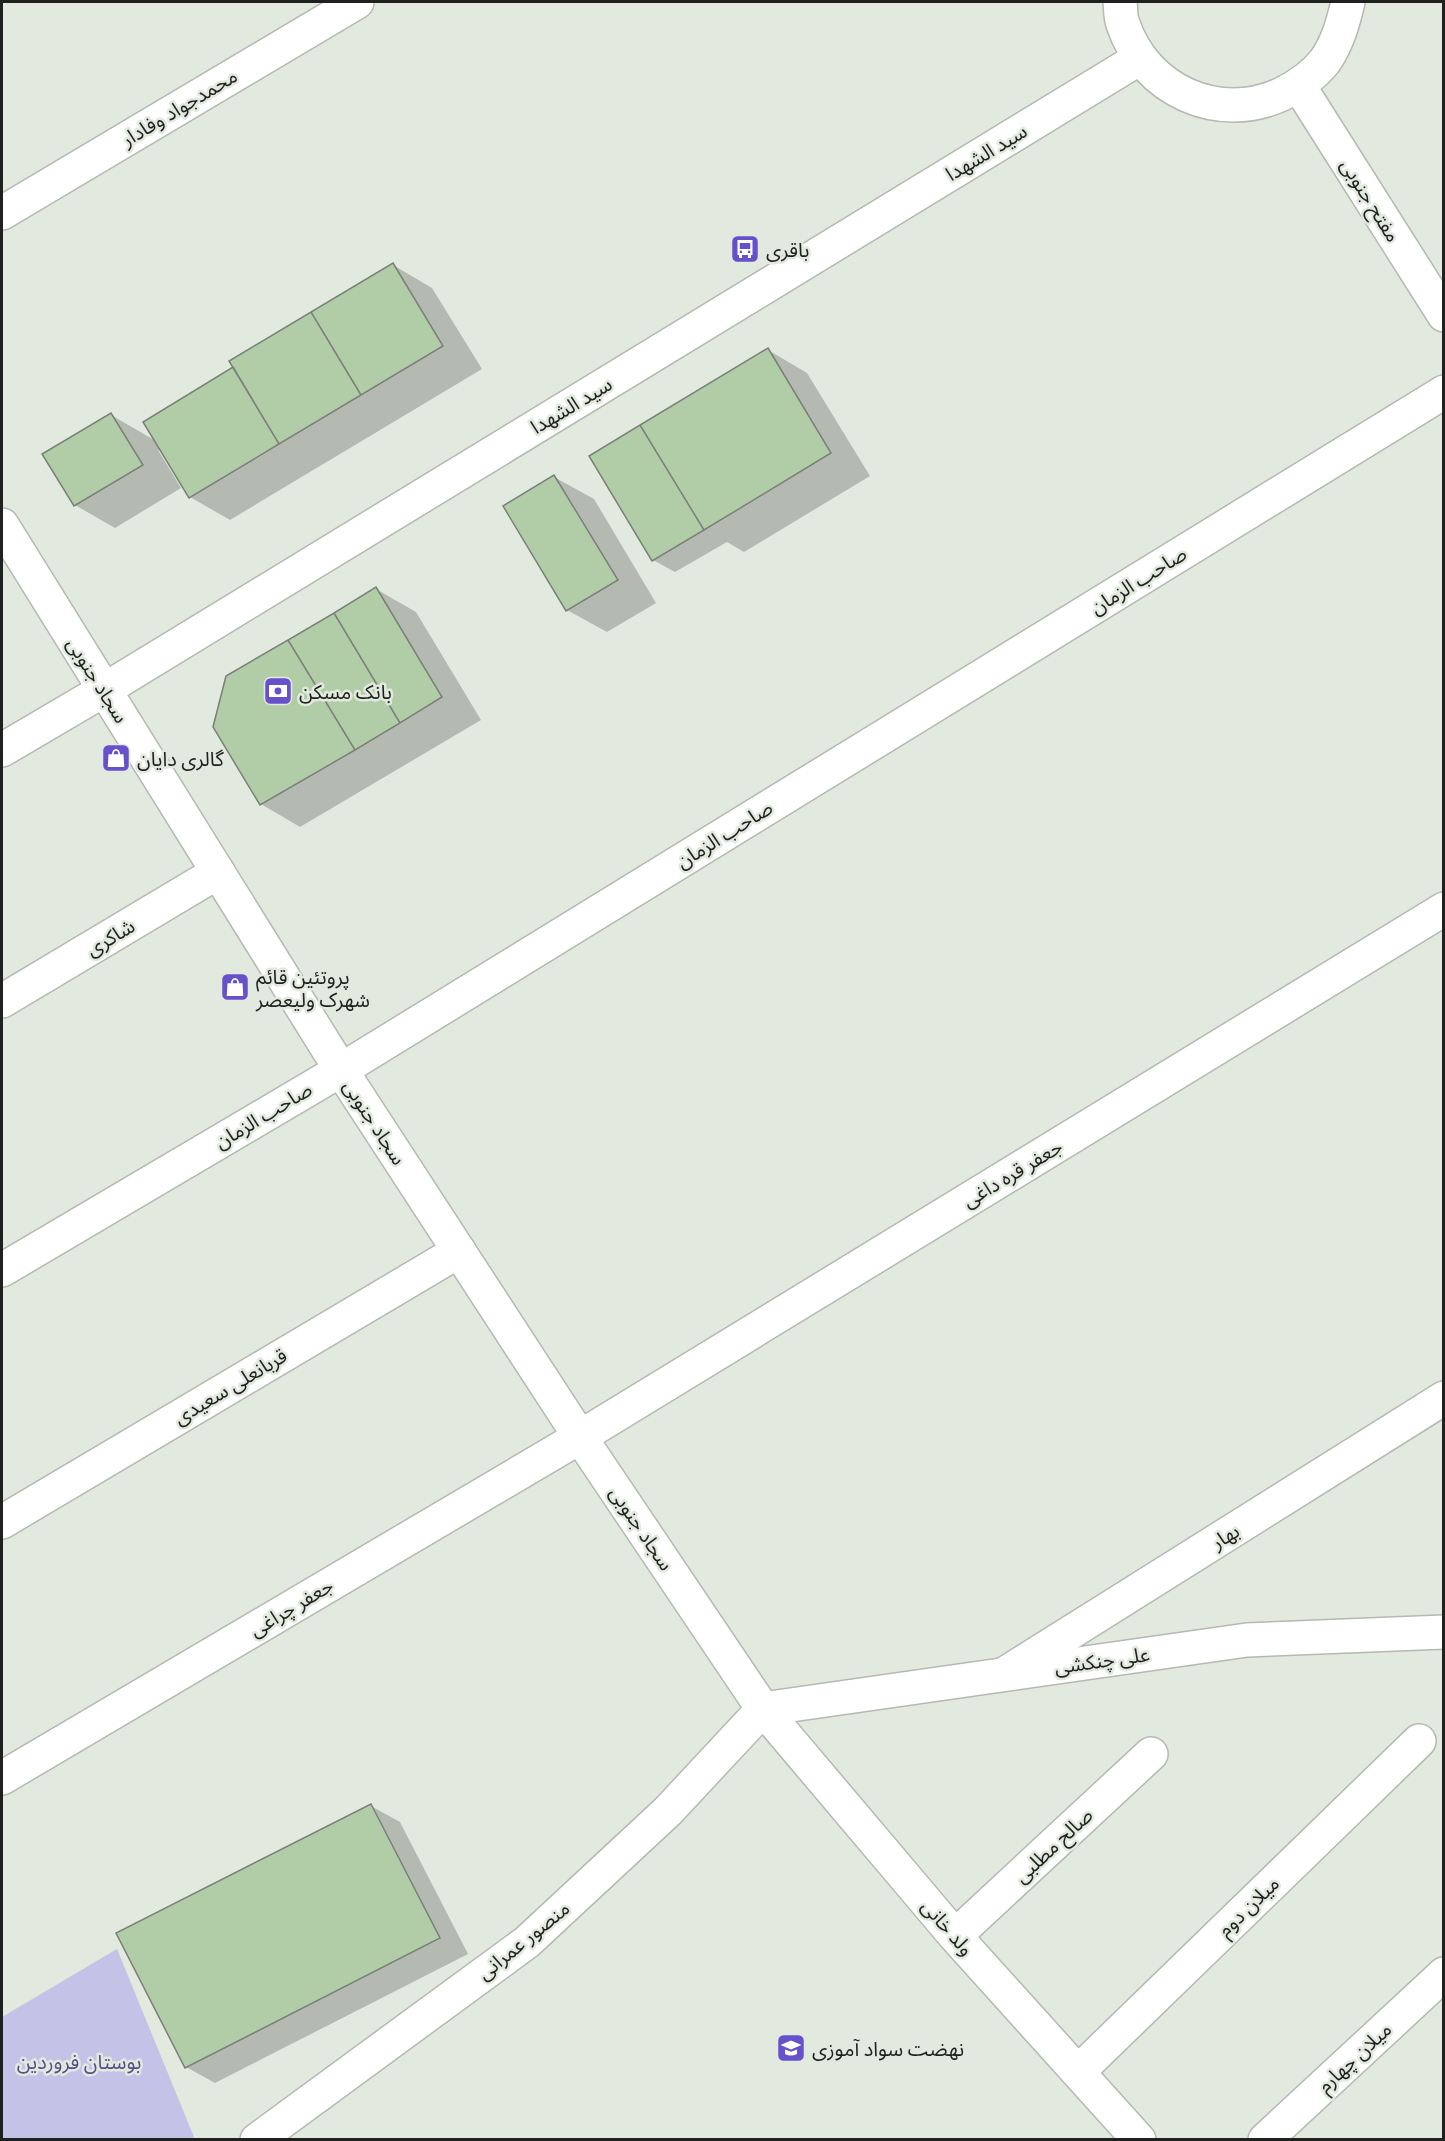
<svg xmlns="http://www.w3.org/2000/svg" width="1445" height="2141" font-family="'Archivo Narrow','Noto Sans Arabic',sans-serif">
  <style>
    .green { fill: #c4c3e7 }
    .shadow { fill: #0003 }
    .building { fill: #b1cda8; stroke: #7a8077; stroke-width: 1.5 }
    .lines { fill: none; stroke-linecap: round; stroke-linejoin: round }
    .street-casing { stroke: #b3bab1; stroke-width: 36 }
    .secondary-casing { stroke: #b3bab1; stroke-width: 36 }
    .street { stroke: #fff; stroke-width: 33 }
    .secondary { stroke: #fff; stroke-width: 33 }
    .labels { text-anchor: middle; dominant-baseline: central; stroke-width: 5; stroke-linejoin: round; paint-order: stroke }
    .street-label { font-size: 20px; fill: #1f211e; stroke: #e2e9df }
    .poi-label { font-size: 20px; fill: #1f211e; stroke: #e2e9df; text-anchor: start }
    .park-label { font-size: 20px; fill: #555087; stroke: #e2e9df }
  </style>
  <rect width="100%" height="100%" fill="#e2e9df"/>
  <!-- green -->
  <path class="green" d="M117,1949L194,2137L191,2140L2,2139V2017Z"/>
  <!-- shadow -->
  <path class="shadow" d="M393,265L432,288L482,369L230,520L190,497L161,448L158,450L181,488L115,528L75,505L111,415L156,441L235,368Z
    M768,350L807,373L870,476L744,552L727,542L675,572L653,560Z
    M554,477L594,499L656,603L607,632L567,610Z
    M376,589L416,612L481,720L300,827L261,804Z
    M371,1806L400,1822L468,1954L215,2083L186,2067Z"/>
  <!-- building -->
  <path class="building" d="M393,263L443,346L361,395L311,312Z
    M311,312L361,395L279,444L229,361Z
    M768,348L831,453L704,530L640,425Z
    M233,367L279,444L189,498L143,422Z
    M111,413L143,465L74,506L42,454Z
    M640,425L704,530L652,561L589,456Z
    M554,475L618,580L566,611L503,506Z
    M376,587L442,697L400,723L334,613Z
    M334,613L400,723L355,750L288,640Z
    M288,640L355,750L260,805L213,727L226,676Z
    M371,1804L440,1938L185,2068L116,1933Z"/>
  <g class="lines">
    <!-- street casing -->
    <g class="street-casing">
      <path id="street" d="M2,213L357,2
        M2,1001L218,872
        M2,1270L341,1070L1444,392
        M2,1522L459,1251
        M1006,1673L1444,1398
        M763,1709L955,1936L1139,2140
        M2,1778L580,1437L1444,909
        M955,1936L1151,1754
        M1078,2072L1419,1741
        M1265,2140L1444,1974"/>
    </g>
    <!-- secondary casing -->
    <g class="secondary-casing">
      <path id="secondary" d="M1120,2C1121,9 1120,17 1123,24C1145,90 1218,124 1282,94C1298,86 1314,75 1325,61C1338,42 1343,23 1348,2
        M1299,86L1444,315
        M2,525L341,1070L580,1437L763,1709
        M2,750L104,690L1140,58
        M763,1709L1247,1640L1444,1632
        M257,2140L527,1942L668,1811L763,1709"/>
    </g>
    <!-- street -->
    <use href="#street" class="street"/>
    <!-- secondary -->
    <use href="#secondary" class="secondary"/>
  </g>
  <!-- icons -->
  <defs>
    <g id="bus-square" transform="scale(1.5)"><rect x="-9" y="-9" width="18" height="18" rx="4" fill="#6751ca" stroke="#e2e9df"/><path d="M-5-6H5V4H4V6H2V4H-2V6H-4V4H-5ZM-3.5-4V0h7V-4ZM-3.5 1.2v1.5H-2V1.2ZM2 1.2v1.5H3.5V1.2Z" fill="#fff"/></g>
    <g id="bank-square" transform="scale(1.5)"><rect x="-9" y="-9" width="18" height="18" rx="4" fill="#6751ca" stroke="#e2e9df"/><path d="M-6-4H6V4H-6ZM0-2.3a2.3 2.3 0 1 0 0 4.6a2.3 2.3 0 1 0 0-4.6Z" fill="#fff"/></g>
    <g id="shop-square" transform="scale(1.5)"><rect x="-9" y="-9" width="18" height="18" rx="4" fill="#6751ca" stroke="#e2e9df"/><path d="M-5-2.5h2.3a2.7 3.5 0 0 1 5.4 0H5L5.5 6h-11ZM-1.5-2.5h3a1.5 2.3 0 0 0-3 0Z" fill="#fff"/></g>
    <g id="school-square" transform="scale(1.5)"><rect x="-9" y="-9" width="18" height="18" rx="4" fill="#6751ca" stroke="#e2e9df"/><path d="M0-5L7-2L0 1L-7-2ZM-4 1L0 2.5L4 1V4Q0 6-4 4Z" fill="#fff"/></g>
  </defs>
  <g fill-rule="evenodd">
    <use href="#bus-square" x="745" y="249"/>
    <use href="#bank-square" x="278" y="691"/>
    <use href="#shop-square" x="116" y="758"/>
    <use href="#shop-square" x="235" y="987"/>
    <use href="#school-square" x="791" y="2048"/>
  </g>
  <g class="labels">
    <!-- street labels -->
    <g class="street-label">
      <text transform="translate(179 107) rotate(-31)">محمدجواد وفادار</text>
      <text transform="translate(986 152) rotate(-31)">سید الشهدا</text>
      <text transform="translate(1371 200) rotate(58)">مفتح جنوبی</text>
      <text transform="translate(571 405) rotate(-31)">سید الشهدا</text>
      <text transform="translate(1138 580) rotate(-32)">صاحب الزمان</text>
      <text transform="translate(98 680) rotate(58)">سجاد جنوبی</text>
      <text transform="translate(724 834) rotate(-32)">صاحب الزمان</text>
      <text transform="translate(110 937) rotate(-31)">شاکری</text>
      <text transform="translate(263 1115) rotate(-31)">صاحب الزمان</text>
      <text transform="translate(375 1122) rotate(57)">سجاد جنوبی</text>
      <text transform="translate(1012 1173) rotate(-31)">جعفر قره داغی</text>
      <text transform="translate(230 1386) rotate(-31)">قربانعلی سعیدی</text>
      <text transform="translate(642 1528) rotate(56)">سجاد جنوبی</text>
      <text transform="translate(1225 1536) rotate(-32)">بهار</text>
      <text transform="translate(291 1607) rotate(-31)">جعفر چراغی</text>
      <text transform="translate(1102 1660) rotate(-8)">علی چنکشی</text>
      <text transform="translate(1053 1845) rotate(-43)">صالح مطلبی</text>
      <text transform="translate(1248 1906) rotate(-44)">میلان دوم</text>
      <text transform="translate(948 1927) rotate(49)">ولد خانی</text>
      <text transform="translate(523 1940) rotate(-39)">منصور عمرانی</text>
      <text transform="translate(1354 2057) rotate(-43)">میلان چهارم</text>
    </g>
    <!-- poi labels -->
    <g class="poi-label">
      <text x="766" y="249">باقری</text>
      <text x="299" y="691">بانک مسکن</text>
      <text x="137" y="758">گالری دایان</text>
      <text x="256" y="976">پروتئین قائم<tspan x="256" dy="23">شهرک ولیعصر</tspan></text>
      <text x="812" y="2048">نهضت سواد آموزی</text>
    </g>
    <!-- park labels -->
    <g class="park-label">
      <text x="79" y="2061">بوستان فروردین</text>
    </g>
  </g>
  <!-- border -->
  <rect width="1445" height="2141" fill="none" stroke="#1f211e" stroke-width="6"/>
</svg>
